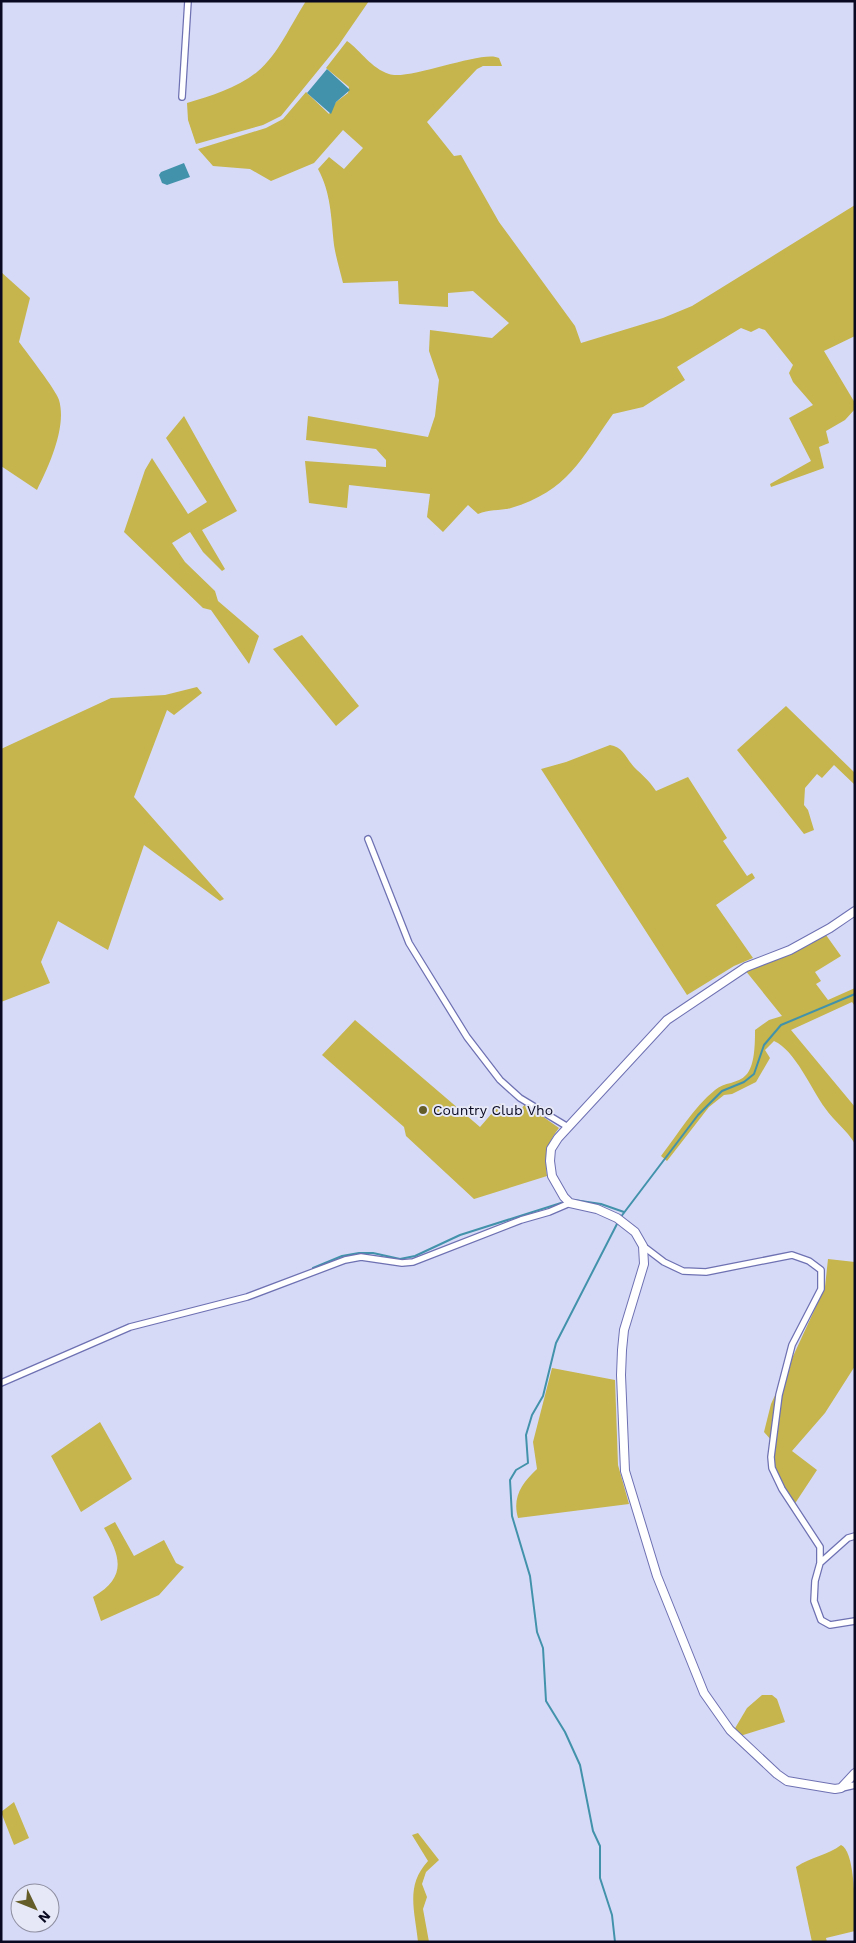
<svg xmlns="http://www.w3.org/2000/svg" width="856" height="1943" font-family="'Work Sans',sans-serif">
  <style>
    .green { fill: #c5b54c }
    .water { fill: #4292ab }
    .lines { fill: none; stroke-linecap: round; stroke-linejoin: round }
    .stream { stroke: #4292ab; stroke-width: 2 }
    .minor-casing { stroke: #6e71b2; stroke-width: 8 }
    .tertiary-casing { stroke: #6e71b2; stroke-width: 10 }
    .minor { stroke: #fff; stroke-width: 5.5 }
    .tertiary { stroke: #fff; stroke-width: 8 }
    .poi-dot { fill: #655d29; stroke: #e7e8f7; stroke-width: 2 }
    .labels { text-anchor: middle; dominant-baseline: central; stroke-width: 4; stroke-linejoin: round; paint-order: stroke }
    .poi-label { font-size: 14px; fill: #090921; stroke: #e7e8f7; text-anchor: start }
  </style>
  <rect width="100%" height="100%" fill="#d7daf7"/>
  <!-- green -->
  <path class="green" d="M306,1H369L338,46L281,116L263,125L196,144L188,120L187,103C211,96 237,88 257,72C278,55 291,24 306,1Z
    M347,41C362,52 371,68 389,74C408,81 484,49 499,58L502,66H483L477,69L427,122L454,156L461,155L499,222L575,326L581,343L663,318L692,306L855,205V336L824,351L855,403V409L845,420L826,431L829,443L819,447L824,468L771,487L770,484L811,461L789,418L813,405L793,382L789,373L793,365L765,330L759,328L751,332L741,328L677,367L685,380L643,407L613,414C581,459 568,491 511,508C500,511 489,509 478,514L468,505L443,532L427,517L430,494L349,485L347,508L309,503L305,461L386,467V460L376,449L306,440L308,416L428,437L435,416L439,380L429,351L430,330L492,338L509,323L473,291L448,293V307L399,304L398,281L343,283C340,270 336,258 334,245C331,217 331,193 318,169L329,157L344,169L363,148L343,130L314,163L271,181L250,169L213,166L198,149L266,128L283,119L306,92L329,114L336,102L348,93L349,87L326,68Z
    M1,272L30,298L19,342C27,353 56,390 59,400C67,427 49,466 37,490L1,466Z
    M184,416L237,511L202,530L225,569L222,571L203,552L190,532L172,543L185,562L215,591L218,601L259,636L249,664L211,610L203,608L124,532L145,470L152,458L188,514L207,502L166,438Z
    M302,635L359,706L336,726L273,649Z
    M197,687L202,693L174,715L167,710L134,797L224,899L220,901L144,845L108,950L58,921L41,962L50,983L1,1002V749L111,698L165,695Z
    M786,706L855,773V785L834,765L822,778L817,774L805,788L804,805L808,810L814,830L804,834L737,750Z
    M610,745C623,747 626,758 634,767C642,775 649,780 656,791L688,777L727,838L723,841L747,876L752,873L755,878L716,905L753,958L734,966L687,995L541,769L566,762Z
    M826,935L841,956L815,972L821,981L816,984L828,1000L855,988V1006L852,1002L791,1030L855,1107V1144C847,1130 834,1121 825,1108C811,1089 795,1050 774,1041L765,1050L770,1058L756,1082L732,1094L724,1095L709,1107L667,1161L661,1156C678,1134 693,1108 715,1090C724,1082 738,1084 746,1075C755,1066 755,1043 755,1030L769,1020L782,1016L745,970L795,952Z
    M355,1020L480,1127L500,1104L516,1116L525,1104L559,1128C547,1143 544,1157 547,1176L474,1199L406,1136L404,1127L322,1055Z
    M828,1259L855,1262V1366L825,1413L792,1451L817,1470L794,1505L779,1480L773,1458L772,1441L764,1432L771,1404L825,1287Z
    M552,1368L615,1380L618,1465L629,1504L518,1518C512,1497 522,1483 537,1469L533,1442Z
    M100,1422L132,1479L81,1512L51,1456Z
    M115,1522L134,1556L164,1540L176,1563L184,1567L159,1595L101,1621L93,1597C127,1577 121,1557 104,1528Z
    M762,1695H772L777,1699L785,1722L740,1736L734,1730L747,1708Z
    M14,1802L29,1838L14,1845L1,1812Z
    M418,1833L439,1860L426,1872L422,1884L427,1897L423,1909L429,1942H418C415,1911 405,1886 428,1861L412,1835Z
    M841,1845C856,1851 855,1914 855,1931L826,1938L827,1942H812L796,1867C811,1857 828,1855 841,1845Z"/>
  <!-- water -->
  <path class="water" d="M327,69L350,90L336,102L331,114L307,93Z
    M184,163L190,177L167,185L162,183L159,175L161,172Z"/>
  <g class="lines">
    <!-- stream -->
    <path class="stream" d="M574,1200L601,1204L624,1212
      M620,1218L698,1115L722,1091L744,1082L754,1074L764,1045L781,1025L855,994
      M313,1268L342,1256L359,1253H373L400,1259L415,1256L460,1235L561,1203
      M615,1942L612,1915L600,1878V1846L593,1831L580,1765L565,1732L546,1701L543,1648L537,1632L530,1576L512,1516L510,1480L516,1470L528,1463L526,1435L532,1415L543,1396L556,1343L618,1222"/>
    <!-- minor casing -->
    <g class="minor-casing">
      <path id="minor" d="M182,97L188,1
        M368,839L409,943L467,1037L500,1080L520,1098L568,1127
        M643,1246L664,1262L683,1271L706,1272L792,1255L809,1261L821,1270V1289L792,1345L779,1395L771,1457L772,1468L782,1489L820,1547V1563
        M1,1383L130,1327L247,1297L345,1260L361,1257L402,1263L413,1262L521,1220L549,1212L570,1203
        M855,1536L848,1538L820,1563L815,1581L814,1601L821,1620L830,1625L855,1621
        M842,1788L855,1785"/>
    </g>
    <!-- tertiary casing -->
    <g class="tertiary-casing">
      <path id="tertiary" d="M855,911L830,928L790,950L746,967L667,1020L558,1138L551,1149L550,1161L552,1176L564,1197L570,1203L597,1209L617,1218L635,1232L643,1246L644,1264L624,1330L622,1350L621,1375L625,1471L657,1576L704,1693L730,1730L777,1774L787,1781L835,1789L841,1788L855,1773"/>
    </g>
    <!-- minor -->
    <use href="#minor" class="minor"/>
    <!-- tertiary -->
    <use href="#tertiary" class="tertiary"/>
  </g>
  <!-- markers -->
  <circle class="poi-dot" cx="423" cy="1110" r="5"/>
  <g class="labels">
    <!-- poi labels -->
    <g class="poi-label">
      <text x="433" y="1110">Country Club Vho</text>
    </g>
  </g>
  <!-- border -->
  <rect width="856" height="1943" fill="none" stroke="#090921" stroke-width="5"/>
  <!-- north arrow -->
  <g transform="translate(35 1908) rotate(133)"><circle r="24" fill="#e7e8f7" stroke="#8e8fa1"/>
  <path d="M0-4L9 19L0 12L-9 19Z" fill="#655d29"/>
  <text y="-8" font-size="14" font-weight="bold" text-anchor="middle" fill="#090921">N</text>
  </g>
</svg>
